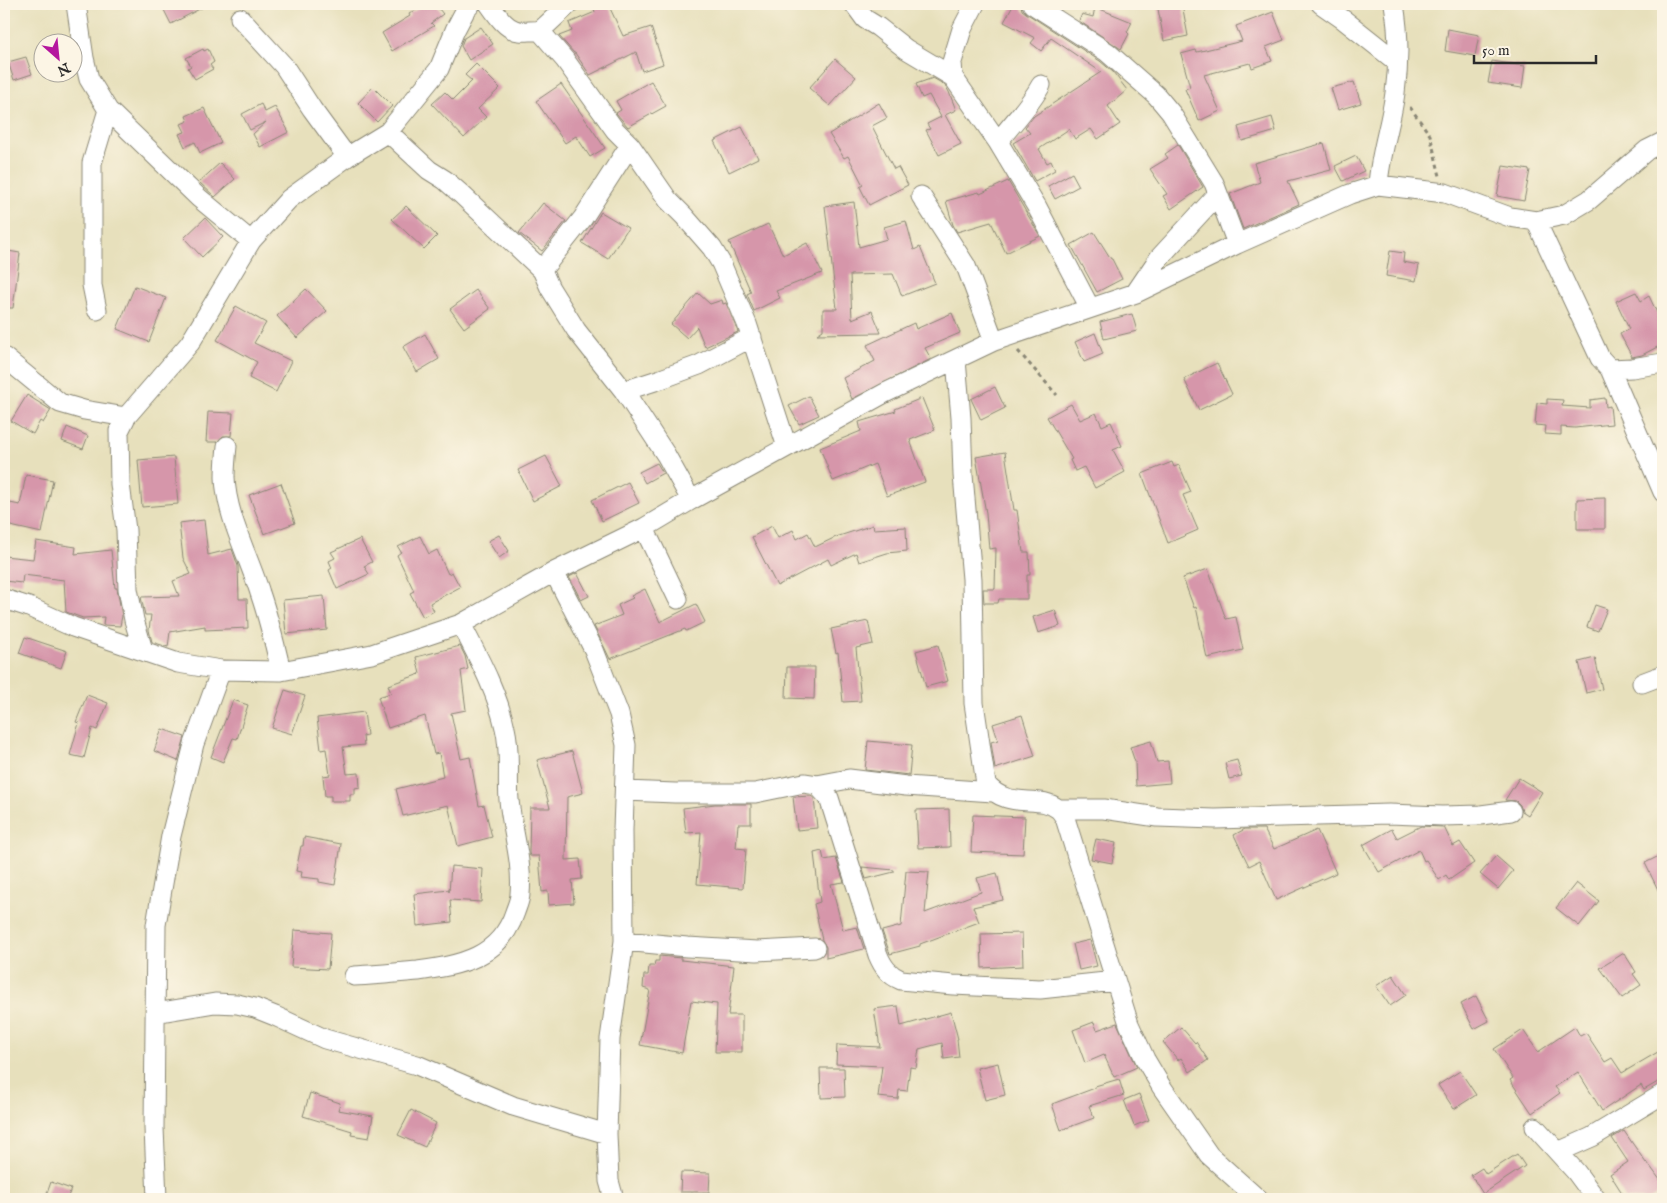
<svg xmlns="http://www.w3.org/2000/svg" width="1667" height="1203" font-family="'IM FELL English',serif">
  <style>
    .building { fill: #d696aa }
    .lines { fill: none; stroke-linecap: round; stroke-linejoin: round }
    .street-casing { stroke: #898674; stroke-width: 21 }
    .path { stroke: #898674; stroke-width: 3; stroke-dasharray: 4 4; stroke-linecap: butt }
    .street { stroke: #fff; stroke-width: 19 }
  </style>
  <rect width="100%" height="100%" fill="#fcf5e5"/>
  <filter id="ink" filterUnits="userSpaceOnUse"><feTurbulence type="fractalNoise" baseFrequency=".02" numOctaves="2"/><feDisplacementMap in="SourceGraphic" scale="10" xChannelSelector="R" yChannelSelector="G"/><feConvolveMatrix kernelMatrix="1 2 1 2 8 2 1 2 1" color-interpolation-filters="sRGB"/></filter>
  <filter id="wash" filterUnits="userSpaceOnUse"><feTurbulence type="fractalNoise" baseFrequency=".0096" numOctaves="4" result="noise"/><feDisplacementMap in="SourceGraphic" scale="20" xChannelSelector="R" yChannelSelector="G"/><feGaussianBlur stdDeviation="1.12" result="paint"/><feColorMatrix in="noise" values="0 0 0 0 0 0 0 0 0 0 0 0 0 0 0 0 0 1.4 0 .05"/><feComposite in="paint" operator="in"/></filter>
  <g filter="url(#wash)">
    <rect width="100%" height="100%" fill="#e7e0bc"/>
    <g id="blocks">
      <!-- building -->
      <path class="building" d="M161,4H209L171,24Z
        M426,4H435L443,14L431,23L434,26L392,51L382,33L410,16L409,14Z
        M604,4H608L623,36L651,27L663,64L642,71L636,52L590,75L575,53H574L559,36L572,31L569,23L595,12L594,9Z
        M1014,4L1021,5L1022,10L1026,13L1100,61L1113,72L1127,90L1108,106L1120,124L1098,139L1091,129L1075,139L1069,129L1039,149L1047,163L1051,161L1055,170L1035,181L1013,143L1030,133L1025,127L1034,116L1101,72L1051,38L1041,51L1031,43L1035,38L1004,22Z
        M1182,4L1188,36L1164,41L1158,9Z
        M1095,7L1132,22L1127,32L1129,34L1121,49L1079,21L1082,14L1093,17Z
        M1273,12L1284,40L1266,47L1272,61L1252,68L1250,63L1204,75L1220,111L1199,121L1185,89L1190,87L1181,54L1196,50L1197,52L1242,41L1236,26Z
        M481,27L493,44L469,60L461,46L464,38Z
        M1448,29L1479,35L1475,56L1445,51Z
        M203,49L204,51L208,49L214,62L210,65L213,69L195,79L188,68L191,66L186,58Z
        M26,57L32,74L14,80L8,62Z
        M835,59L856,77L830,106L809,88Z
        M1492,61L1525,66L1522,88L1488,83Z
        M476,64L500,88L478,109L486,117L464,138L432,104L445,92L453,100L472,81L465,75Z
        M933,78L945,85L949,92L956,110L945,115L961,144L939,155L926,130L930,129L927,124L941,117L929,95L922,98L916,84Z
        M651,81L666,106L628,127L616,113L621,110L616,101Z
        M1354,82L1361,103L1338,110L1331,88Z
        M561,84L605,148L590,157L576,136L565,143L536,101Z
        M373,87L392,106L377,122L358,103Z
        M879,103L887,118L872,126L894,169L898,167L908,185L869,205L860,187L863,185L848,156L844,158L829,134Z
        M261,104L265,112L275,107L289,132L260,147L253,134L266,122L250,130L242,114Z
        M204,108L221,143L200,153L195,142L185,147L179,134L185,132L181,124L188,121L186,116Z
        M1272,117L1276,131L1242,141L1238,127Z
        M742,127L758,158L729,172L714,141Z
        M1324,143L1331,170L1288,181L1299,204L1243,229L1230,194L1260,182L1254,163Z
        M1178,145L1203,187L1171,209L1163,196L1167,194L1150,169L1168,158L1165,154Z
        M1356,156L1364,171L1343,181L1335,166Z
        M220,163L235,179L215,197L199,182Z
        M1503,166L1530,170L1524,201L1497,196Z
        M1072,173L1079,186L1055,199L1048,186Z
        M1008,181L1040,236L1006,253L991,222L957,232L953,225L946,201L979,192L980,194Z
        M854,202L859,247L887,239L884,227L906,221L914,250L920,247L935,283L902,296L893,274L850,275L852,319L872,311L881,333L817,334L823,330V309H837L825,206Z
        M543,203L566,221L542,251L519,233Z
        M406,206L437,236L424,249L392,219Z
        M601,212L628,228L608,259L582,243Z
        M205,218L223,237L202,257L184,238Z
        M768,224L783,255L807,243L822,273L776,291L780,298L754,311L747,294L751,292L729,242Z
        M1094,232L1111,259H1112L1122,279L1097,292L1071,245Z
        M8,251L20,253L13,308H4V273Z
        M1390,251L1404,253L1403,262L1419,265L1416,281L1386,276Z
        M135,286L166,298L149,342L117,329Z
        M306,289L327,311L297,338L277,316Z
        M476,290L490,309L464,328L450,309Z
        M1636,292L1641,301L1649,296L1658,315L1663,312V344L1642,355L1632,357L1620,334L1629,329L1616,301Z
        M698,293L710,304L722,300L723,304L726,303L738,332L705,347L697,327L687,338L671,324Z
        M236,306L266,323L254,343L291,361L276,392L249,378L257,362L217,340Z
        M952,313L960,333L925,348L931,359L852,399L843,378L875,361L867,345L914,323L916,329Z
        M1132,314L1137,331L1104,339L1100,322Z
        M1095,333L1103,354L1084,362L1075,342Z
        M425,334L439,359L417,372L403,347Z
        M1217,363L1232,394L1199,410L1184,379Z
        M995,387L1005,408L981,420L971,399Z
        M27,395L51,410L43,423L40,421L33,434L11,421Z
        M809,396L819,415L799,424L789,406Z
        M922,398L935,430L910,440L925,482L887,496L875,464L833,481L820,448L861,431L859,422L896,411L895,409Z
        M1605,398L1606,407L1610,406L1612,424L1575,428L1561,427V435L1545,434L1546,426L1535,425L1537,403L1547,404V399L1563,400L1562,406L1590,408V400Z
        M1071,404L1080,420L1096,413L1102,426L1111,422L1122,446L1113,450L1125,472L1095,488L1084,467L1075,471L1070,460L1072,459L1047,417Z
        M208,412L233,413L231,436H223L217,442H206Z
        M67,427L88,436L83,449L62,441Z
        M1005,452L1014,510H1017L1023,552H1029L1030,575H1027V599H999L998,603H984L983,589H995L996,548L989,549L986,513L976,457Z
        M546,456L562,486L533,501L518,470Z
        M174,457L178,504L142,507L138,460Z
        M1172,462L1174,467L1179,465L1191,492L1183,495L1198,530L1168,543L1142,474Z
        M657,463L663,473L645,483L639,472Z
        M26,475L53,480L42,533L6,525L10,503L20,505Z
        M628,482L639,503L602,521L592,500Z
        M281,483L295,523L264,534L249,495Z
        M1605,498V529H1577V499Z
        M204,520L208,555L232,549L238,566L239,599H247L248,628L205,630V626L170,632L168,647L152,642L149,630L151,615H145L141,597L179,596L173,581L191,574L183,558L179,523Z
        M873,525L874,529L906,527L907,551L887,553L859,562L856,553L831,565L828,559L777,586L752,537L772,526L778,538L793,530L797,539L808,533L815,547L836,537Z
        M499,535L509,551L499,558L488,541Z
        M420,536L429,554L437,550L448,574L452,572L460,587L430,603L434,611L423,617L410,593L414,591L397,555L401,552L398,547Z
        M360,539L372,562L364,566L369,574L337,589L329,570L332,568L329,561L335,558L331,552Z
        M36,541L76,547L75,554L111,550L115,588H117L122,616L120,626L103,625L104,617L83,618L66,612L64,580L23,575L22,583L4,581V556L33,559Z
        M1208,569L1226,619L1236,617L1243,650L1207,658L1196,607L1194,608L1183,578Z
        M577,573L589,596L581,600L569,577Z
        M645,589L660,622L696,604L705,622L686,631L685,629L610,659L594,626L622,615L618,605L633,598L631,596Z
        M324,596L327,630L286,634L283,600Z
        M1595,605L1607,609L1598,631L1587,627Z
        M1055,610L1060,626L1038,633L1033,617Z
        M868,621L873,644L856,648L861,701L843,702L838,652L836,653L831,629Z
        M25,637L67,651L61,668L19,653Z
        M938,645L948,681L926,687L916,651Z
        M460,646L465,656L468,669L461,671L466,710L451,713L461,759L470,757L479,806L484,805L492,837L458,846L448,805L403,816L396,789L443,777L439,753L434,754L425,716L388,728L378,697L391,693L388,685L420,674L416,657Z
        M1595,658L1602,689L1586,693L1579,662Z
        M787,667H815L814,699L786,698Z
        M285,690L305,696L292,734L272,728Z
        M87,695L108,703L97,730L92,728L84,758L70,755L79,723L76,722Z
        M233,700L248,705L237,739L233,738L223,762L211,757Z
        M364,712L367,735L363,736L364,745L343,747L347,774L359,773L360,787L355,788V794H350V801H331V796H325L323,776L330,775L326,749L321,750L317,718Z
        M1022,715L1035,756L995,769L991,742L998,740L993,724Z
        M162,729L185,737L178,761L154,751Z
        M868,741L912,745L909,775L865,770Z
        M1151,741L1157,762L1168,761L1170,783L1136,786L1135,762L1130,747Z
        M572,751L583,793L567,797L566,860L580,859L582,879L572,880L574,903L549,905L548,891L542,892L539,856H530L529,853L530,808H550L537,760Z
        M1237,760L1242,776L1229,779L1225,763Z
        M1519,778L1542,792L1528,815L1522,811L1520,805L1516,801L1505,800Z
        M811,796L814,798L817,828L797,830L793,797Z
        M715,804H751V824H738L736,848L746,849L743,888L697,884L701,832L686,833L683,808Z
        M949,809L950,847L918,848L916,810Z
        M973,815L1025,817L1023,854L971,852Z
        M1421,826L1444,827L1453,846L1460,842L1474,863L1449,880L1446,875L1439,880L1426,860L1424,861L1419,850L1379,872L1363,845L1392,829L1397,838Z
        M1245,829H1264L1274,849L1317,830L1336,873L1276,900L1259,861L1249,866L1234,835Z
        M304,837L341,844L335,885L319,882V879L301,877L302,872L296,871L301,846H303Z
        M1096,839L1116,843L1112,863L1091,859Z
        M822,851L824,860L836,858L844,882L831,884L843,930L857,927L864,949L826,958V947L822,940L814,904L820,902L814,853Z
        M1663,854V900L1645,863Z
        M1496,856L1513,871L1498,889L1480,874Z
        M451,866L483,869L481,902L450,900L452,922L417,926L414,894L449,890V892Z
        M862,867L894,870V872L866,879Z
        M906,871L929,872L925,913L981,892L977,878L997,873L1003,900L973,907L979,922L920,944V946L890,954L882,931L901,926Z
        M1576,883L1599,901L1579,926L1556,908Z
        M294,930L331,933L328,969L291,967Z
        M1022,933L1023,966L982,968L981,934Z
        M1090,940L1097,966L1079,970L1073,944Z
        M1624,953L1636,972L1633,974L1641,985L1622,998L1600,968Z
        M659,956L681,958V960L734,966L728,1015H742V1052H715L717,1004L691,1001L682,1053L640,1045L650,990L643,988L644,975H648L649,966H654L655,961H659Z
        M1393,975L1406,995L1390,1006L1376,986Z
        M1476,996L1489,1021L1474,1029L1461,1004Z
        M898,1006L901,1026L951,1012L958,1039H957L959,1057L944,1059L942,1043L919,1049L916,1068L910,1067L907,1091L899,1090L898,1099L878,1097L882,1066L836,1064L837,1045L880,1047L874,1009Z
        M1094,1022L1097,1030L1117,1023L1137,1067L1114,1077L1104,1055L1085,1063L1073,1030Z
        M1181,1027L1195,1043L1196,1042L1208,1060L1190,1072L1181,1058L1178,1060L1163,1042Z
        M1575,1027L1580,1036L1586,1033L1605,1062L1612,1058L1622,1073L1663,1049V1079L1644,1090L1641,1085L1602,1111L1578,1072L1555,1087L1560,1093L1532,1113L1510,1080L1513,1078L1494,1049L1523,1030L1538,1052Z
        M998,1063L1005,1095L985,1100L977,1068Z
        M820,1068H844L845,1097L821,1098Z
        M1460,1071L1476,1095L1454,1109L1438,1085Z
        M1119,1079L1124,1095L1089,1106L1094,1118L1061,1130L1052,1104L1095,1088V1086Z
        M310,1093L340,1103L338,1110L373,1116L369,1138L351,1135L352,1131L303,1116Z
        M1139,1094L1149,1120L1134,1126L1124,1100Z
        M411,1110L436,1123L425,1147L398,1135Z
        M1624,1131L1646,1163L1647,1162L1663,1184V1191L1650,1199H1626L1610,1174L1628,1162L1612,1138Z
        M1517,1154L1525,1166L1483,1194L1471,1175L1482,1168L1486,1174Z
        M681,1172L710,1173L709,1192H680Z
        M51,1182L71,1189L67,1199H45Z"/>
    </g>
  </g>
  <g filter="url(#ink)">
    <use href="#blocks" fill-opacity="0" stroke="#898674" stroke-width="1"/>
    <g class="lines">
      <!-- street casing -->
      <g class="street-casing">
        <path id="street" d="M76,4L84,58L89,79L108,110L199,198L251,241
          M489,4C495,12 504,27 515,30C522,33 532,30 540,31L565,60L615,130L630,145L668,200L684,216L712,248L721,263L747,324L787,447
          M854,4L865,19L878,27L906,49L953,77L998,142L1037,207L1090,308
          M1032,4L1107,52L1156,95L1171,113L1214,183L1237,244
          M1321,4L1344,20L1397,62
          M240,18L284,66L312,109L347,157
          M540,31L569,4
          M953,77L952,62L962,29L975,4
          M388,132L429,170L445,180L461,194L542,270L550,288L576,330L624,391L666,455L691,500
          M998,142C1012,123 1030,106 1041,85
          M1378,185C1380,154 1391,124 1395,93C1399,64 1399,33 1394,4
          M921,196L966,266L994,341
          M1536,221L1600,358L1610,369L1632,368L1663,363
          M542,270L583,218L630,145
          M1136,292L1159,258L1218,194
          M97,310L92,285V163L108,110
          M4,357L60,403L84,410L126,417
          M956,360L961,418L963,475L972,579L974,703L986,784C1008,811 1039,793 1058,809C1061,811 1063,815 1065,818L1129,1024L1145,1059L1161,1086L1209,1155L1258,1199
          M1610,369L1663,492
          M624,391L661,379L699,365L752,337
          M227,446C226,456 225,467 225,477C226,515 249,557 260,593C269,619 275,645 281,671
          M644,528L678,599
          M554,572L594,650L619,714L626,745L623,830L624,941L610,1039L607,1134L609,1181L614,1199
          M4,599L29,607L73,627L178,663L221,670L281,671L372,654L461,624L554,572L644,528L691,500L885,393L994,341L1136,293L1237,244L1350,194L1378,185L1445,193L1510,217L1536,221L1564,215L1589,200L1647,150L1663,142
          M143,650L134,620L128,589L126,530L120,484L119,431L126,417L190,343L251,241L289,199L347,157L388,132L439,69L455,30L465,11L471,4
          M1642,683L1663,675
          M817,785L829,798L878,955C883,967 889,975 901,980L953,985L1040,989L1115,981
          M625,791L675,793H755L804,783L817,785L849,779L906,786L993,792
          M1059,809H1104L1157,817L1215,819L1389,814L1442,816L1481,815L1511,811
          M624,941L687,947L757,951L815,948
          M354,976C376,975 396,973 418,971C460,965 500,958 515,912C517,906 520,900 520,894C523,862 512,831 509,800C507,776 511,752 505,728C497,691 478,657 461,624
          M155,1013L215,1003L237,1004L255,1008L275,1016L325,1039L417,1065L513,1106L607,1134
          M1535,1127L1576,1172L1596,1199
          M1558,1152L1592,1137L1663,1094
          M157,1199L154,1128L156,925L171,836L194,744L221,670"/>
      </g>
      <!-- path -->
      <path class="path" d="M1410,107L1430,135L1440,176
        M1018,351L1057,395"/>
      <!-- street -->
      <use href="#street" class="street"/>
    </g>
  </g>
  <!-- margin -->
  <rect width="1667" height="1203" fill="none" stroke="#fcf5e5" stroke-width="20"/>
  <!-- north arrow -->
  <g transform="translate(58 58) rotate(153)"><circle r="24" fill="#fcf5e5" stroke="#a8a49b"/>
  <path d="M0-4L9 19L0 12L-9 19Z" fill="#b5179e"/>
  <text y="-8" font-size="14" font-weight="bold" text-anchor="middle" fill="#2b2b2b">N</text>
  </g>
  <!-- scale -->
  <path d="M1474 55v8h122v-8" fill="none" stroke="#2b2b2b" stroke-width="2.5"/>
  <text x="1482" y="55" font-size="15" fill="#2b2b2b" stroke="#fcf5e5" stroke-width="4" paint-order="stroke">50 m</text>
</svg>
